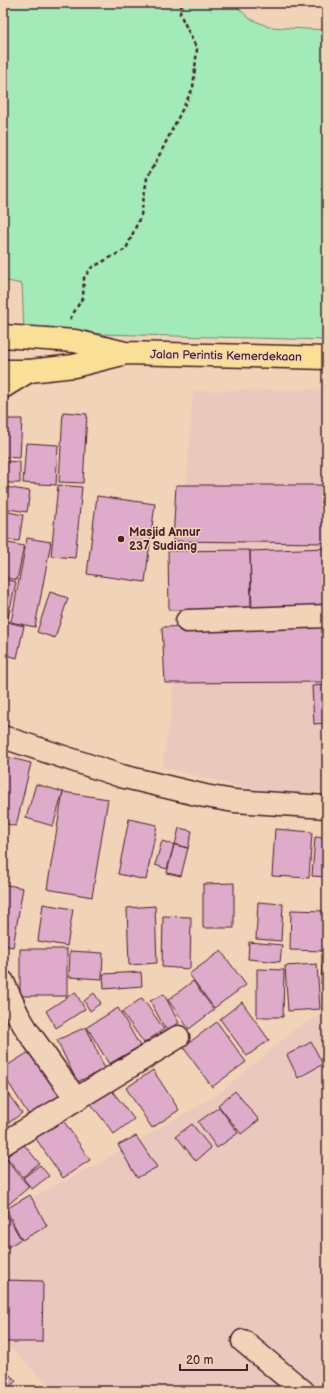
<svg xmlns="http://www.w3.org/2000/svg" width="330" height="1394" font-family="'Balsamiq Sans',sans-serif">
  <style>
    .built { fill: #ebc8bd }
    .green { fill: #a2eab8; stroke: #768472 }
    .building { fill: #deacca; stroke: #4a1f2b }
    .lines { fill: none; stroke-linecap: round; stroke-linejoin: round }
    .minor-casing { stroke: #4a1f2b; stroke-width: 25 }
    .major-casing { stroke: #4a1f2b; stroke-width: 25 }
    .highway-casing { stroke: #4a1f2b; stroke-width: 25 }
    .path { stroke: #4a1f2b; stroke-width: 2.5; stroke-dasharray: 4 3; stroke-linecap: butt }
    .minor { stroke: #f1d4b7; stroke-width: 22 }
    .major { stroke: #fadf96; stroke-width: 22 }
    .highway { stroke: #fadf96; stroke-width: 22 }
    .poi-dot { fill: #4a1f2b; stroke: #f1d4b7; stroke-width: 1.5 }
    .labels { text-anchor: middle; dominant-baseline: central; stroke-width: 3; stroke-linejoin: round; paint-order: stroke }
    .street-label { font-size: 12px; fill: #4a1f2b; stroke: #f1d4b7 }
    .poi-label { font-size: 12px; font-weight: bold; fill: #4a1f2b; stroke: #f1d4b7; text-anchor: start }
  </style>
  <rect width="100%" height="100%" fill="#f1d4b7"/>
  <filter id="ink" filterUnits="userSpaceOnUse"><feTurbulence type="fractalNoise" baseFrequency=".025" numOctaves="2"/><feDisplacementMap in="SourceGraphic" scale="8" xChannelSelector="R" yChannelSelector="G"/><feConvolveMatrix kernelMatrix="1 2 1 2 8 2 1 2 1" color-interpolation-filters="sRGB"/></filter>
  <g filter="url(#ink)">
    <!-- built -->
    <path class="built" d="M327,389V791L273,795L162,767L171,716L193,391Z
      M327,1011V1391H59L40,1377L3,1340V1212L103,1161L218,1094L294,1030Z"/>
    <!-- green -->
    <path class="green" d="M3,3H233L249,18L269,27L327,30V340L24,332L22,284L3,280Z"/>
    <!-- building -->
    <path class="building" d="M63,412L87,414L83,483L59,482Z
      M3,419H22L20,458L3,457Z
      M26,443L58,445L56,485L23,483Z
      M3,461L20,462V483H3Z
      M58,485L82,487L75,558L51,556Z
      M176,485H327V543L173,541Z
      M5,487L30,491L27,512L3,508Z
      M97,496L155,504L145,582L87,574Z
      M3,511L23,515L19,541L3,539Z
      M27,538L51,542L35,627L11,622Z
      M3,542L24,546L17,580L3,577Z
      M327,548V611L252,613L250,551Z
      M250,550L251,609L169,610L168,551Z
      M3,579L16,582L8,618L3,617Z
      M50,592L68,598L55,638L37,632Z
      M3,621L24,626L17,658L3,654Z
      M327,622V682L165,683L162,627Z
      M327,685V723L314,724L312,686Z
      M3,756L31,763L16,826L3,823Z
      M36,784L63,792L53,826L26,818Z
      M63,792L108,799L92,897L47,889Z
      M129,819L157,825L146,880L118,874Z
      M179,828L192,831L188,848L175,845Z
      M275,829L312,832L309,878L272,876Z
      M315,837L327,838V877L312,876Z
      M162,841L174,845L167,869L155,865Z
      M174,844L188,848L181,876L167,873Z
      M234,883V928H203V884Z
      M3,884L23,888L13,947L3,945Z
      M258,902L283,904L281,941L256,939Z
      M43,904L73,909L67,946L38,941Z
      M155,906L157,963L129,965L127,908Z
      M291,910L326,911L325,951L290,950Z
      M163,916L191,917L190,969L162,967Z
      M249,942L282,945L280,962L248,959Z
      M20,949H67V996H20Z
      M70,951L103,953L102,979L69,977Z
      M221,951L246,985L214,1008L189,974Z
      M317,964L320,1009L288,1011L285,966Z
      M322,965L327,966V984H321Z
      M257,969L284,970L283,1017H257Z
      M141,972L142,986L104,989L103,974Z
      M193,981L214,1010L189,1029L168,1000Z
      M75,992L85,1009L56,1028L46,1011Z
      M94,993L101,1003L90,1011L84,1001Z
      M164,994L179,1023L166,1030L150,1001Z
      M142,998L164,1029L144,1043L122,1012Z
      M242,1002L269,1040L247,1056L220,1019Z
      M118,1008L140,1046L109,1064L87,1027Z
      M217,1022L246,1062L212,1087L183,1047Z
      M86,1027L105,1069L77,1082L57,1040Z
      M311,1042L323,1064L298,1078L287,1055Z
      M34,1049L63,1096L30,1117L3,1074V1068Z
      M153,1070L179,1110L152,1128L126,1088Z
      M3,1087L22,1113L3,1127Z
      M110,1088L134,1119L114,1134L91,1104Z
      M235,1091L259,1120L241,1134L218,1105Z
      M219,1107L238,1133L217,1148L198,1122Z
      M61,1117L90,1160L63,1178L34,1136Z
      M192,1124L211,1148L196,1161L176,1136Z
      M136,1136L157,1167L137,1178L118,1145Z
      M18,1137L39,1163L23,1177L3,1153Z
      M3,1155L29,1187L3,1209Z
      M40,1165L49,1176L32,1189L23,1178Z
      M30,1195L47,1226L22,1240L6,1209Z
      M5,1212L21,1239L3,1250V1214Z
      M3,1280L43,1281L42,1342H3Z
      M3,1368L16,1381L7,1389L3,1385Z"/>
    <g class="lines">
      <!-- minor casing -->
      <g class="minor-casing">
        <path id="minor" d="M187,621L327,616
          M3,737L121,776L205,796L234,801L327,807
          M3,982L18,1015L27,1030L76,1099
          M3,1144L178,1037
          M243,1341L303,1391"/>
      </g>
      <!-- major casing -->
      <g class="major-casing">
        <path id="major" d="M3,387L29,371"/>
      </g>
      <!-- highway casing -->
      <g class="highway-casing">
        <path id="highway" d="M3,336L75,341L125,353L327,358
          M3,371H29L74,366L122,354"/>
      </g>
      <!-- path -->
      <path class="path" d="M70,319L83,297L84,278L91,268L126,249L141,215L147,178L161,152L193,88L197,49L180,14L182,3"/>
      <!-- minor -->
      <use href="#minor" class="minor"/>
      <!-- major -->
      <use href="#major" class="major"/>
      <!-- highway -->
      <use href="#highway" class="highway"/>
    </g>
  </g>
  <!-- markers -->
  <circle class="poi-dot" cx="121" cy="539" r="4"/>
  <g class="labels">
    <!-- street labels -->
    <g class="street-label">
      <text transform="translate(226 356) rotate(1)">Jalan Perintis Kemerdekaan</text>
    </g>
    <!-- poi labels -->
    <g class="poi-label">
      <text x="129" y="532">Masjid Annur<tspan x="129" dy="14">237 Sudiang</tspan></text>
    </g>
  </g>
  <!-- margin -->
  <rect width="330" height="1394" fill="none" stroke="#f1d4b7" stroke-width="16"/>
  <rect x="8" y="8" width="314" height="1378" fill="none" stroke="#4a1f2b" stroke-width="1.5" filter="url(#ink)"/>
  <!-- scale -->
  <path d="M180 1364v6h67v-6" fill="none" stroke="#4a1f2b" stroke-width="2"/>
  <text x="186" y="1364" font-size="12" fill="#4a1f2b" stroke="#f1d4b7" stroke-width="3" paint-order="stroke">20 m</text>
</svg>
